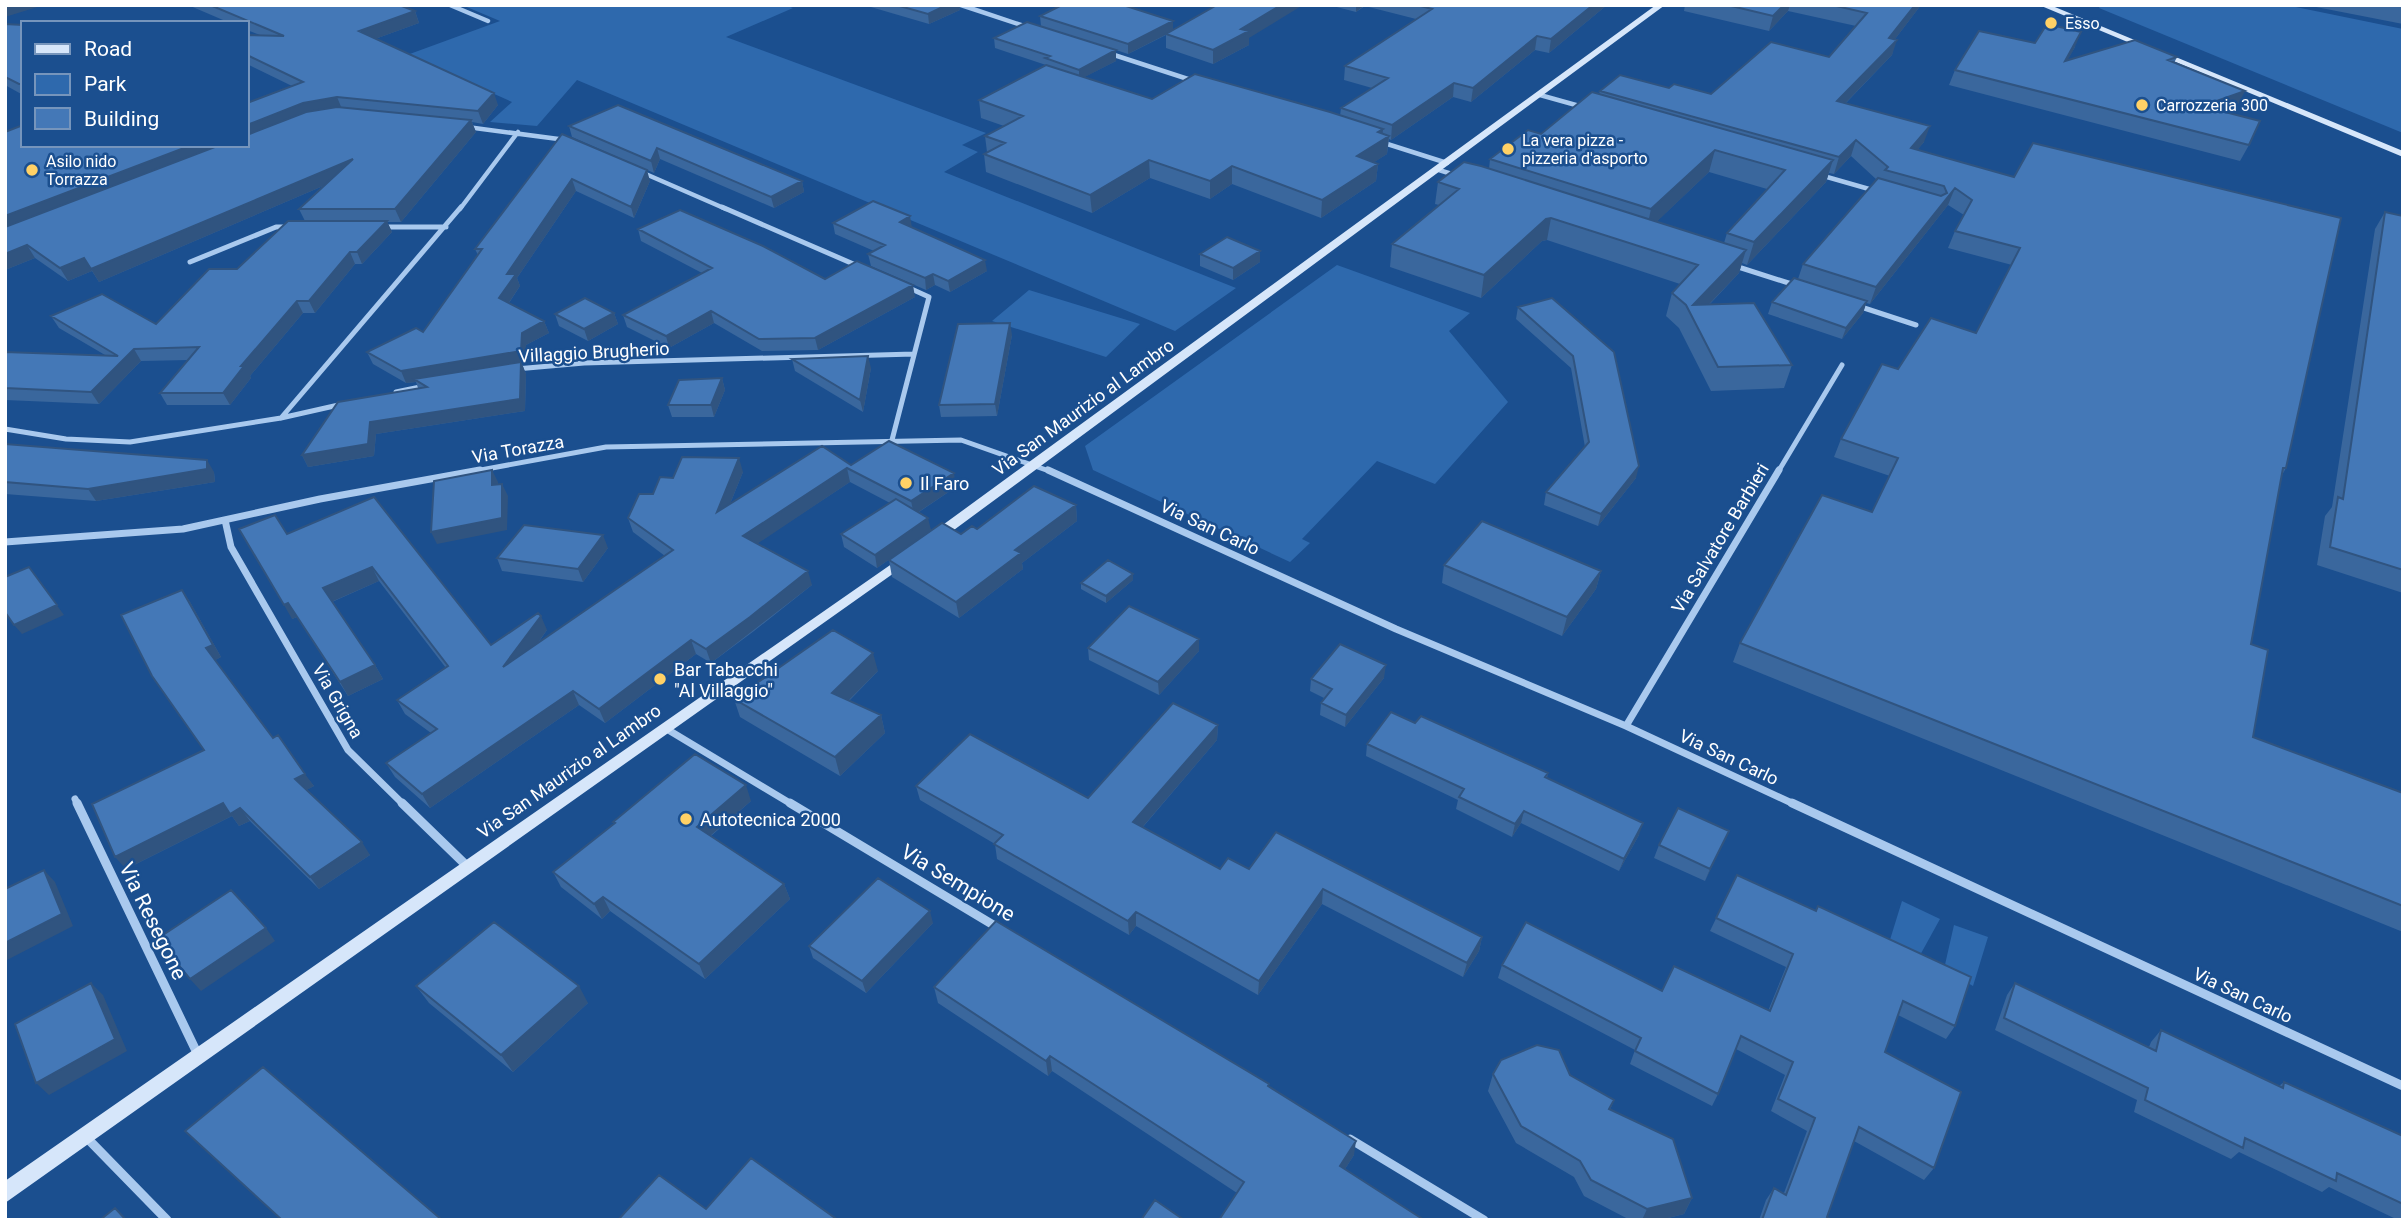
<svg xmlns="http://www.w3.org/2000/svg" width="2408" height="1225" font-family="Roboto,sans-serif">
  <style>
    .green { fill: #2e69ad }
    .lines { fill: none; stroke-linecap: round; stroke-linejoin: round }
    .minor-far3 { stroke: #a9c9ee; stroke-width: 4.5 }
    .minor-far2 { stroke: #a9c9ee; stroke-width: 5 }
    .minor-far1 { stroke: #a9c9ee; stroke-width: 7 }
    .minor { stroke: #a9c9ee; stroke-width: 9 }
    .secondary { fill: #d6e6fa; fill-rule: evenodd }
    .wall { fill: #3a679d; fill-rule: evenodd }
    .shaded-wall { fill: #305480 }
    .building { fill: #4478b7; stroke: #305480; stroke-width: 2 }
    .poi-dot { fill: #ffd166; stroke: #1b4f8f; stroke-width: 2.5 }
    .labels { text-anchor: middle; dominant-baseline: central; stroke-width: 5; stroke-linejoin: round; paint-order: stroke }
    .far-poi-label { font-size: 16px; fill: #fff; stroke: #1b4f8f; text-anchor: start }
    .street-label { font-size: 18px; fill: #fff; stroke: #1b4f8f }
    .poi-label { font-size: 18px; fill: #fff; stroke: #1b4f8f; text-anchor: start }
    .near-street-label { font-size: 21px; fill: #fff; stroke: #1b4f8f }
  </style>
  <rect width="100%" height="100%" fill="#1b4f8f"/>
  <!-- green -->
  <path class="green" d="M462,5H784L793,8L726,37L986,133L962,145L978,152L944,172L1236,288L1175,331L577,80L537,126L490,122L512,102L407,55L500,21Z
    M2101,5H2286L2403,29V133L2099,8Z
    M1337,265L1470,313L1449,331L1508,402L1435,484L1377,461L1302,539L1310,543L1290,562L1093,470L1085,446Z
    M1029,290L1140,324L1106,357L992,321Z
    M1902,901L1940,919L1919,957L1889,943Z
    M1954,925L1988,937L1973,986L1944,969Z"/>
  <g class="lines">
    <!-- minor-far3 -->
    <path class="minor-far3" d="M450,5L488,21
      M961,5L1027,27
      M1108,53L1194,81
      M1540,95L1583,107
      M467,127L566,140
      M1381,142L1447,163
      M1439,170L1458,176
      M641,172L726,209
      M1820,175L1876,191
      M460,209L518,132"/>
    <!-- minor-far2 -->
    <path class="minor-far2" d="M722,207L858,266
      M380,227H446
      M190,262L276,227H291
      M1732,265L1798,286
      M1855,305L1916,325
      M516,369L584,363L914,354
      M396,392L425,386
      M281,418L461,207
      M5,429L66,439L130,442L281,418L343,404
      M892,440L929,297L907,287
      M470,472L606,447L961,440L1052,472
      M1778,472L1842,365"/>
    <!-- minor-far1 -->
    <path class="minor-far1" d="M1048,470L1396,629L1626,726L1796,805
      M225,520L231,547L348,750L404,805
      M5,542L183,529L320,499L480,470
      M1626,726L1779,470
      M665,728L793,805
      M75,799L78,805"/>
    <!-- minor -->
    <path class="minor" d="M77,803L199,1057
      M402,803L468,867
      M790,803L1000,929
      M1792,803L2403,1086
      M86,1137L167,1220
      M1350,1139L1484,1220"/>
    <!-- secondary -->
    <path class="secondary" d="M1656,5H1665L939,541H929L927,538L929,535Z
      M2039,5H2050L2403,151V157Z
      M906,554L913,558L911,561L5,1203V1181Z"/>
  </g>
  <!-- wall -->
  <path class="wall" d="M188,5H399L415,11L419,23L375,39L498,105L483,124L472,122L476,132L401,222H387L392,232L362,264H355L315,313H303L250,376L251,378L230,405H167L160,393L189,360L141,361L99,404L5,400V352L105,355L59,328L51,316L156,324L237,269L305,221L299,209L323,186L99,282L92,271L68,281L35,258L5,270V132L247,145L292,86L247,64V35H260L247,30V23H230Z
    M864,5H959L960,10L929,24Z
    M1329,5H1607L1549,53L1535,50L1471,102L1453,97L1391,140L1389,139L1387,154L1374,162L1378,164L1376,181L1321,218L1232,184L1210,199L1150,178L1092,213L986,172L984,154L987,152L985,136L1004,126L981,118L979,100L1046,65L995,48L994,38L1041,26L1040,16L1249,38V45L1213,64L1166,48V35L1128,54L1116,50V61L1084,77L1152,99L1340,116L1341,108L1372,88L1344,80L1345,66L1416,19L1365,6L1356,12Z
    M1685,5H1921L1895,39L1892,55L1845,104L1924,142L1917,150L2286,468L2282,475L2251,644L2253,737L2403,793V932L1733,662L1740,643L1872,512L1890,476L1834,457L1841,439L1898,369L1976,333L2012,265L1948,248L1955,231L1964,215L1948,205L1870,304L1866,303L1863,313L1842,339L1768,314L1772,302L1798,279L1803,264L1877,180L1851,156L1834,174L1829,173L1826,182L1747,265L1742,263L1739,273L1709,305L1792,365L1784,388L1711,391L1679,328L1666,316L1672,293L1680,284L1547,240L1542,241L1481,298L1390,267L1392,244L1439,205L1435,204L1438,182L1489,169L1490,159L1541,134L1599,94L1600,91L1669,88L1711,94L1829,57L1856,26L1788,11L1769,31L1684,11ZM1709,172L1767,189L1727,233L1724,243L1656,222Z
    M2311,5H2403V24L2311,6Z
    M5,24L23,25V95L5,85Z
    M2035,43L2075,47L2067,60L2177,57L2174,63L2237,107L2223,112L2249,145L2240,161L1949,85L1955,70Z
    M569,126L802,181L804,192L774,208L660,159L654,173L572,137Z
    M562,134L650,181L634,218L576,191L517,278L520,286L509,303L544,321L549,333L526,345V363L522,364L526,374L525,411L376,434L374,456L308,467L302,455L418,388L416,382L406,383L373,364L367,352L423,332L478,255L475,249Z
    M2385,212L2403,216V593L2317,565L2325,516L2332,507L2375,229Z
    M833,223L912,227L987,271L950,292L935,285L926,290L871,266L868,254L874,251L835,234Z
    M638,229L825,279L915,297L818,350L762,351L714,323L669,348L627,327L623,315L702,273L641,241Z
    M1200,254L1260,262L1233,280L1200,266Z
    M1552,298L1636,478L1598,526L1544,505L1546,492L1585,447L1571,368L1516,319L1518,307Z
    M614,313L618,324L588,341L559,326L555,314Z
    M1012,335L997,416L941,417L939,405Z
    M792,359L871,368L863,412L795,371Z
    M722,378L725,390L714,417H672L668,405Z
    M5,444L214,472L215,482L96,501L5,494Z
    M851,465L956,487L919,512L931,530L877,568L844,547L841,534L890,503L850,482L757,543L812,585L754,631L711,663L696,654L605,723L579,705L430,808L395,777L386,763L431,733L405,714L397,700L446,668L379,581L332,602L375,665L383,679L348,696L297,617L292,619L287,534L374,497L491,645L547,630L538,643L665,556L633,532L628,518L653,494L673,478L743,472L730,504Z
    M1076,505L1077,521L1022,563L1023,569L959,618L892,577L889,560L977,529Z
    M608,548L583,582L502,571L497,558Z
    M1444,565L1601,571L1596,589L1562,636L1442,583Z
    M1133,574V580L1106,603L1081,589V583Z
    M182,590L190,602L221,657L215,660L273,738L314,786L306,790L370,855L319,889L250,821L239,826L232,816L126,869L204,750Z
    M1199,639V651L1159,695L1089,660L1088,648Z
    M878,671L849,701L881,715L885,733L840,776L740,717L734,699Z
    M1384,678L1345,727L1320,715L1321,703L1324,698L1310,691L1311,679Z
    M1415,723L1548,773L1547,778L1639,835L1619,871L1521,823L1512,837L1456,809L1458,800L1366,756L1367,744Z
    M1218,725L1217,740L1143,827L1220,869H1249L1276,832L1482,937L1479,951L1463,977L1322,904L1258,995L1136,926L1129,935L997,859L995,844L920,800L916,786L1088,798Z
    M751,801L711,836L784,884L790,899L705,979L610,911L602,919L561,887L553,872L614,824L613,822Z
    M1729,831L1705,881L1654,858L1659,845Z
    M1737,875L1955,1026L1946,1039L1898,1015L1885,1052L1934,1168L1924,1180L1854,1141L1827,1217L1832,1220H1759L1766,1200L1774,1188L1784,1193L1807,1131L1771,1111L1785,1075L1736,1049L1718,1094L1712,1106L1630,1064L1635,1050L1498,978L1502,965L1662,991L1768,1011L1786,967L1710,931Z
    M933,923L866,993L813,958L809,946Z
    M2015,983L2149,1047L2151,1042L2161,1030L2279,1086L2284,1082L2403,1136V1220H2398L2329,1187L2322,1192L2239,1152L2231,1159L2134,1112L2137,1100L1995,1030L2007,995Z
    M416,986L588,1003L513,1072L429,1003Z
    M934,987L1269,1084V1087L1354,1155L1345,1169L1237,1193L1052,1071L1048,1076L938,1003Z
    M1493,1074L1570,1075L1614,1100L1610,1110L1692,1198L1684,1214L1660,1220H1630L1584,1196L1574,1177L1516,1143L1488,1091Z"/>
  <!-- shaded-wall -->
  <path class="shaded-wall" d="M5,5H44L5,17Z
    M947,5H959L960,10L929,24L928,14Z
    M1281,5H1303L1249,38V45L1213,64V50L1241,29Z
    M1356,5H1365L1356,12Z
    M1593,5H1607L1549,53L1551,39Z
    M1784,5H1790L1788,11L1769,31L1773,16Z
    M1915,5H1921L1886,51L1897,40L1892,55L1832,117L1837,101Z
    M415,11L419,23L364,43L359,31Z
    M1173,21V31L1128,54V44Z
    M2081,32L2075,47L2059,76L2065,61Z
    M1537,36L1535,50L1471,102L1473,88Z
    M1116,50V61L1079,80V70Z
    M1454,83L1453,97L1391,140L1392,125Z
    M2245,91L2237,107L2194,122L2202,106Z
    M494,93L498,105L483,124L478,111Z
    M337,97L342,109L247,139V125L303,103Z
    M471,120L476,132L401,222L395,209Z
    M1930,126L1924,142L1905,165L1911,148Z
    M1383,129L1382,141L1389,136L1387,154L1356,174L1357,156L1378,132Z
    M1856,140L1851,156L1834,174L1839,157Z
    M192,145H231L5,232V216Z
    M657,148L660,159L654,173L651,161Z
    M1715,150L1709,172L1646,232L1651,209Z
    M353,159L358,171L99,282L91,269Z
    M1149,160L1150,178L1092,213L1090,195Z
    M1833,160L1826,182L1747,265L1754,242Z
    M1378,164L1376,181L1321,218L1322,200Z
    M1232,166V184L1210,199V181Z
    M647,170L650,181L634,218L631,207Z
    M572,179L576,191L517,278L520,286L504,310L499,298L507,274Z
    M802,181L804,192L774,208L771,197Z
    M1955,188L1948,205L1870,304L1876,287Z
    M910,216L912,228L900,222Z
    M1551,218L1547,240L1542,241L1481,298L1484,275L1546,219Z
    M387,221L392,232L362,264L357,252Z
    M27,245L35,258L5,270V254Z
    M1746,250L1739,273L1693,321V305Z
    M1260,251V262L1233,280V268Z
    M350,252L355,264L315,313L309,301Z
    M84,258L92,271L68,281L60,268Z
    M985,260L987,271L950,292L948,281Z
    M933,274L935,285L926,290L925,278Z
    M913,285L915,297L818,350L815,338Z
    M297,301L303,313L250,376L251,378L230,405L223,393L241,366Z
    M1867,301L1863,313L1842,339L1846,328Z
    M711,311L714,323L669,348L666,336Z
    M614,313L618,324L588,341L584,329Z
    M544,321L549,333L526,345V363L522,364L526,374L525,411L376,434L374,456L308,467L302,455L370,422L520,399L414,379L416,382L406,383L401,371L522,333Z
    M1010,323L1012,335L997,416L995,404Z
    M134,349L141,361L99,404L91,392Z
    M868,356L871,368L863,412L860,400Z
    M722,378L725,390L714,417L711,405Z
    M739,458L743,472L721,526L717,512Z
    M207,460L214,472L215,482L96,501L88,489Z
    M1639,466L1636,478L1598,526L1601,514Z
    M847,468L850,482L748,550L743,536Z
    M492,470L498,482V498L492,485Z
    M954,473L956,487L914,515L911,501Z
    M502,484L508,496L507,530L437,544L431,532Z
    M1076,505L1077,521L1022,563L1023,569L959,618L956,602L1015,550Z
    M928,518L931,530L877,568L875,555Z
    M603,535L608,548L583,582L578,569Z
    M29,567L64,615L22,634L14,625Z
    M372,567L379,581L331,602L323,588Z
    M808,571L812,585L711,663L706,649Z
    M1601,571L1596,589L1562,636L1567,617Z
    M1133,574V580L1106,603V596Z
    M182,590L190,602L221,657L214,661L206,648Z
    M288,603L297,617L292,619L284,605Z
    M541,616L547,630L510,681L503,667Z
    M1199,639V651L1159,695L1158,682Z
    M691,640L696,654L605,723L599,709Z
    M873,653L878,671L837,712L832,693Z
    M375,665L383,679L348,696L340,682Z
    M1386,665L1384,678L1345,727L1346,715Z
    M573,691L579,705L430,808L422,794Z
    M881,715L885,733L840,776L835,757Z
    M1218,725L1217,740L1134,837L1133,822Z
    M305,774L314,786L303,792L295,779Z
    M746,785L751,801L703,842L697,827Z
    M223,803L240,808L250,821L239,826L232,816L126,869L115,857Z
    M1524,811L1521,823L1512,837L1515,824Z
    M1643,823L1639,835L1619,871L1624,859Z
    M1729,831L1723,844L1705,881L1710,869Z
    M362,842L370,855L319,889L310,877Z
    M44,870L55,882L73,926L5,961V943Z
    M784,884L790,899L705,979L699,964Z
    M1323,889L1322,904L1258,995L1259,981Z
    M603,897L610,911L602,919L594,904Z
    M930,911L933,923L866,993L862,981Z
    M1136,912V926L1129,935L1128,921Z
    M266,928L275,941L201,991L190,979Z
    M1482,937L1479,951L1463,977L1467,963Z
    M91,983L103,995L127,1051L49,1095L36,1083Z
    M579,986L588,1003L513,1072L501,1055Z
    M1050,1056L1052,1071L1048,1076L1046,1061Z
    M1356,1141L1354,1155L1338,1180L1340,1166Z
    M1692,1198L1684,1214L1660,1220H1642L1647,1209Z"/>
  <!-- building -->
  <path class="building" d="M210,5H399L415,11L359,31L494,93L478,111L337,97L303,103L247,125V103L303,82L247,55V35L284,36Z
    M896,5H947L928,14Z
    M1062,5H1123L1173,21L1128,44L1040,16Z
    M1217,5H1281L1241,29L1249,31L1213,50L1166,34Z
    M1417,5H1593L1551,39L1537,36L1473,88L1454,83L1392,125L1341,108L1388,78L1345,66L1432,9Z
    M1727,5H1784L1773,16Z
    M1832,5H1915L1889,38L1897,40L1837,101L1930,126L1911,148L2014,177L2033,143L2341,218L2286,468H2283L2251,644L2268,650L2253,737L2403,793V906L1740,643L1822,495L1872,512L1898,458L1841,439L1882,364L1898,369L1931,318L1976,333L2020,248L1955,231L1972,200L1955,188L1876,287L1803,264L1878,178L1941,196L1947,193L1944,186L1885,170L1888,167L1856,140L1839,157L1600,91L1620,75L1669,88L1674,84L1711,94L1771,42L1829,57L1867,13Z
    M1027,22L1116,50L1079,70L1045,58L1050,56L994,38Z
    M5,24L23,25V84H19L5,77Z
    M2047,24L2081,32L2065,61L2135,40L2177,57L2168,60L2245,91L2202,106L2260,121L2249,145L1955,70L1979,31L2035,43Z
    M1046,65L1152,99L1195,74L1330,112L1383,129L1378,132L1389,136L1357,156L1378,164L1322,200L1232,166L1210,181L1149,160L1090,195L984,154L1005,143L985,136L1023,116L979,100Z
    M1592,92L1833,160L1754,242L1727,233L1785,170L1715,150L1651,209L1490,159L1528,130L1541,134Z
    M618,105L802,181L771,197L657,148L651,161L569,126Z
    M337,107L471,120L395,209H299L353,159L91,269L84,258L60,268L27,245L5,254V227L220,145H247V135L306,112Z
    M23,125V145H192L5,216V132Z
    M562,134L647,170L631,207L572,179L507,274H516L499,298L544,321L522,333L521,351L401,371L367,352L416,328L423,332L482,249H475Z
    M1464,162L1481,166L1746,250L1693,305L1754,303L1792,365L1718,367L1686,305L1672,293L1698,265L1551,218L1546,219L1484,275L1392,244L1459,189L1438,182Z
    M873,201L910,216L900,222L985,260L948,281L933,274L925,278L868,254L885,245L833,223Z
    M680,210L763,246L825,279L857,261L913,285L815,338L759,339L711,311L666,336L623,315L712,268L638,229Z
    M2385,212L2403,216V570L2330,547L2338,497L2343,499Z
    M288,221H387L357,252H350L309,301H297L241,366H244L223,393H160L199,347L134,349L91,392L5,388V352L118,356L51,316L102,294L156,324L209,269H237Z
    M1227,237L1260,251L1233,268L1200,254Z
    M1794,278L1867,301L1846,328L1772,302Z
    M585,298L614,313L584,329L555,314Z
    M1552,298L1614,352L1639,466L1601,514L1546,492L1589,442L1573,356L1518,307Z
    M1010,323L995,404L939,405L958,324Z
    M868,356L860,400L792,359Z
    M521,362L520,399L370,422L368,444L302,455L338,402L427,387L414,379Z
    M722,378L711,405H668L679,380Z
    M889,441L954,473L911,501L847,468L743,536L808,571L750,617L706,649L691,640L599,709L573,691L422,794L386,763L437,729L397,700L448,666L372,567L323,588L375,665L340,682L288,603L284,605L239,529L275,515L287,534L374,497L491,645L538,613L541,616L503,667L673,550L628,518L639,494H653L660,477L673,478L682,457L739,458L717,512L822,446L851,465Z
    M5,444L207,460V469L88,489L5,482Z
    M492,470V485L502,484V518L431,532L434,481Z
    M1034,486L1076,505L1015,550L1021,553L956,602L889,560L942,523L961,534L972,526L977,529Z
    M896,499L928,518L875,555L841,534Z
    M1482,521L1601,571L1567,617L1444,565Z
    M524,525L603,535L578,569L497,558Z
    M1108,560L1133,574L1106,596L1081,583Z
    M29,567L57,605L14,625L5,612V577Z
    M182,590L213,645L206,648L273,738L278,735L305,774L295,779L362,842L310,877L240,808L230,814L223,803L115,857L92,804L204,750L152,676L121,615Z
    M1129,606L1199,639L1158,682L1088,648Z
    M833,630L873,653L832,693L881,715L835,757L734,699Z
    M1340,644L1386,665L1346,715L1321,703L1332,689L1311,679Z
    M1173,703L1218,725L1133,822L1220,869L1228,858L1249,869L1276,832L1482,937L1467,963L1323,889L1259,981L1136,912L1128,921L994,844L1003,835L916,786L970,734L1088,798Z
    M1391,712L1415,723L1421,716L1548,773L1545,777L1643,823L1624,859L1524,811L1515,824L1459,797L1464,789L1367,744Z
    M695,754L746,785L697,827L784,884L699,964L603,897L594,904L553,872L615,823L613,822Z
    M1678,808L1729,831L1710,869L1659,845Z
    M44,870L62,914L5,943V889Z
    M1737,875L1816,911L1818,906L1971,977L1955,1026L1903,1001L1885,1052L1961,1092L1934,1168L1859,1127L1827,1217L1832,1220H1762L1774,1188L1786,1195L1815,1118L1778,1099L1793,1062L1741,1036L1718,1094L1635,1051L1641,1038L1502,965L1526,922L1662,991L1674,966L1770,1011L1793,954L1716,918Z
    M878,878L930,911L862,981L809,946Z
    M231,890L266,928L190,979L157,939Z
    M996,921L1269,1084L1268,1086L1356,1141L1340,1166L1424,1220H1219L1244,1182L1050,1056L1046,1061L934,987Z
    M494,922L579,986L501,1055L416,986Z
    M91,983L115,1039L36,1083L15,1024Z
    M2015,983L2156,1051L2161,1030L2283,1088L2284,1082L2403,1136V1204L2337,1173L2336,1181L2245,1138L2243,1148L2145,1100L2148,1088L2004,1018Z
    M1537,1045L1559,1050L1570,1075L1614,1100L1609,1109L1673,1139L1692,1198L1647,1209L1591,1180L1580,1161L1521,1126L1493,1074L1501,1060Z
    M263,1067L442,1220H282L185,1131Z
    M751,1158L835,1218L833,1220H618L659,1175L706,1209Z
    M1155,1200L1184,1220H1141Z
    M115,1208L126,1220H100Z"/>
  <!-- markers -->
  <g class="poi-dot">
    <circle cx="2051" cy="23" r="7"/>
    <circle cx="2142" cy="105" r="7"/>
    <circle cx="1508" cy="149" r="7"/>
    <circle cx="32" cy="170" r="7"/>
    <circle cx="906" cy="483" r="7"/>
    <circle cx="660" cy="679" r="7"/>
    <circle cx="686" cy="819" r="7"/>
  </g>
  <g class="labels">
    <!-- far-poi labels -->
    <g class="far-poi-label">
      <text x="2065" y="23">Esso</text>
      <text x="2156" y="105">Carrozzeria 300</text>
      <text x="1522" y="140">La vera pizza -<tspan x="1522" dy="18">pizzeria d'asporto</tspan></text>
      <text x="46" y="161">Asilo nido<tspan x="46" dy="18">Torrazza</tspan></text>
    </g>
    <!-- street labels -->
    <g class="street-label">
      <text transform="translate(594 352) rotate(-3)">Villaggio Brugherio</text>
      <text transform="translate(1083 407) rotate(-36)">Via San Maurizio al Lambro</text>
      <text transform="translate(518 449) rotate(-10)">Via Torazza</text>
      <text transform="translate(1210 527) rotate(25)">Via San Carlo</text>
      <text transform="translate(1720 538) rotate(-59)">Via Salvatore Barbieri</text>
      <text transform="translate(338 701) rotate(60)">Via Grigna</text>
      <text transform="translate(1729 757) rotate(25)">Via San Carlo</text>
      <text transform="translate(569 771) rotate(-35)">Via San Maurizio al Lambro</text>
      <text transform="translate(2243 995) rotate(25)">Via San Carlo</text>
    </g>
    <!-- poi labels -->
    <g class="poi-label">
      <text x="920" y="483">Il Faro</text>
      <text x="674" y="669">Bar Tabacchi<tspan x="674" dy="21">"Al Villaggio"</tspan></text>
      <text x="700" y="819">Autotecnica 2000</text>
    </g>
    <!-- near-street labels -->
    <g class="near-street-label">
      <text transform="translate(958 883) rotate(31)">Via Sempione</text>
      <text transform="translate(153 921) rotate(64)">Via Resegone</text>
    </g>
  </g>
  <!-- border -->
  <rect width="2408" height="1225" fill="none" stroke="#ffffff" stroke-width="14"/>
  <!-- legend -->
  <rect x="21" y="21" width="228" height="126" fill="#1b4f8f" stroke="#7695bc" stroke-width="2"/>
  <rect x="35" y="44" width="35" height="10" fill="#d6e6fa" stroke="#7695bc" stroke-width="2"/>
  <text x="84" y="56" font-size="21" fill="#ffffff">Road</text>
  <rect x="35" y="74" width="35" height="21" fill="#2e69ad" stroke="#7695bc" stroke-width="2"/>
  <text x="84" y="91" font-size="21" fill="#ffffff">Park</text>
  <rect x="35" y="108" width="35" height="21" fill="#4478b7" stroke="#7695bc" stroke-width="2"/>
  <text x="84" y="126" font-size="21" fill="#ffffff">Building</text>
</svg>
